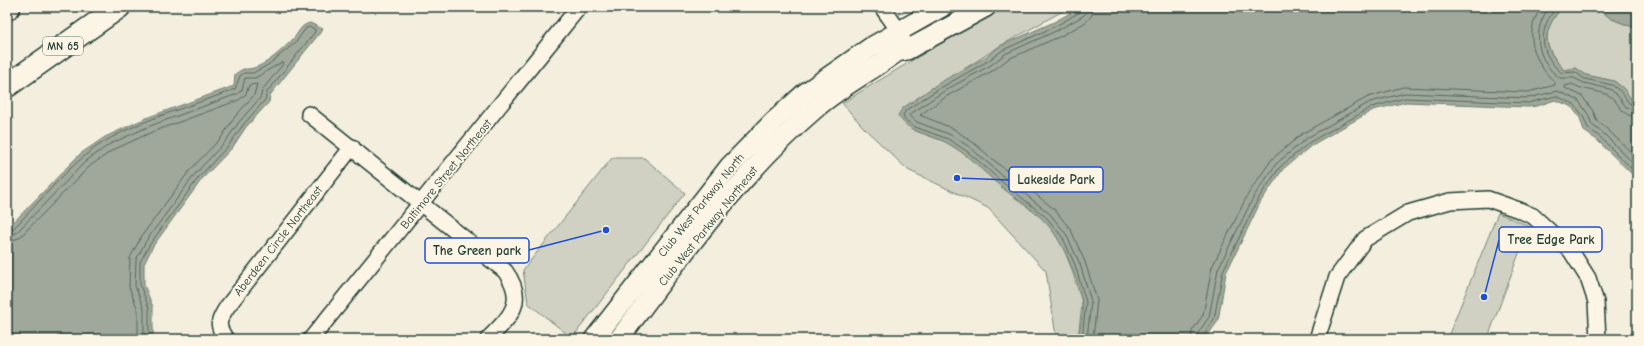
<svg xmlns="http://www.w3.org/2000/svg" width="1644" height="346" viewBox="0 0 1644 346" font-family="'Comic Neue',sans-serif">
<rect width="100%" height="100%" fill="#f3eede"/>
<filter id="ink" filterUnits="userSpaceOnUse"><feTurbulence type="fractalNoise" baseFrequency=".025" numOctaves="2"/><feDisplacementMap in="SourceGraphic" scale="8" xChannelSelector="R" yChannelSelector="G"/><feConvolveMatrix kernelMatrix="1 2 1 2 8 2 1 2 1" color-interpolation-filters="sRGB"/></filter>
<g filter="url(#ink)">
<g fill="#d0d1c2" stroke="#78877b">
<polygon points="1000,7 1070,7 1000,46 903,108 913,130 946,142 966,155 999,185 1044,220 1060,240 1071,267 1082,303 1078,339 1056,336 1046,271 988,208 908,170 865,129 842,103"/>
<path d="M 1562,7 L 1595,7 L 1612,19 L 1637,29 L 1637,103 L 1632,100 L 1623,88 L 1614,81 L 1586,75 L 1576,68 L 1564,70 C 1542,45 1542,32 1562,7 Z"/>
<polygon points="612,158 644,158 685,193 572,338 528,303 523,270"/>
<polygon points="1498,213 1529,226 1490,332 1490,339 1447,339"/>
</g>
<g fill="#a0a89b" stroke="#6c7d72">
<path d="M 1081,7 L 1562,7 C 1542,32 1541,45 1564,70 L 1576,68 L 1586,75 L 1614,81 L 1623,88 L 1632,100 L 1637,103 L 1637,179 L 1597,140 L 1584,131 L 1580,118 L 1571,106 L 1555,100 L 1537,106 L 1528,107 L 1406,102 L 1373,110 L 1312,145 L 1283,169 L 1261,201 L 1226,273 L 1218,321 L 1205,339 L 1078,339 C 1079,328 1084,314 1082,303 C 1079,279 1061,237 1044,221 C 1031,207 1013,197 999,185 C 982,170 966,153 947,143 C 929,133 909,134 898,115 L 903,108 L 939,83 L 986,57 L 1000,46 L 1054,22 Z"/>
<polygon points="1595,7 1637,7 1637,29 1612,19"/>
<path d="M 310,23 L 323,29 L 270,95 L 269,102 L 246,127 L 232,148 L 202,179 L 153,246 L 144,264 L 144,285 L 153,307 L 153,339 L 7,339 L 7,229 L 80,154 L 105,137 L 146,118 L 234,86 L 235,74 L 243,69 C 261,71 280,52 293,39 C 299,33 300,25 310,23 Z"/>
</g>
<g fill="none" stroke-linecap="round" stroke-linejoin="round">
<g stroke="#53685d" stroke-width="1">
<path d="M 1550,7 C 1531,28 1536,62 1560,78 L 1574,78 L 1584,83 L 1610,89 L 1617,95 L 1626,107 L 1637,111"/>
<path d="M 1557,7 C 1537,29 1539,54 1562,73 L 1575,72 L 1585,79 L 1612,85 L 1620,91 L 1629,103 L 1637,106"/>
<path d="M 1637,117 C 1619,116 1620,101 1608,95 C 1597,90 1584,91 1572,84 L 1565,86 L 1565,88 L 1582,96 L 1593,111 L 1597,121 L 1607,129 L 1637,158"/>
<path d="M 7,231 L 12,230 C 42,200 70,162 107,140 C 147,117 193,106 235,89 L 240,76 L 244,73 L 253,73 L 268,65 L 296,42 L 306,28 L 310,27 L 315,29 L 315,32 L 267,92 L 265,100 L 243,125 L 229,145 L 199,177 L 150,244 L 140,262 L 140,285 L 149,308 L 149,339"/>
<polyline points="7,236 15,234 86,161 110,144 150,126 237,94 242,90 245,78 255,78 282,62 283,64 263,89 260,98 239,122 225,142 195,174 146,241 136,260 135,286 144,309 144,339"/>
<polyline points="7,242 19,238 90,166 113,150 152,132 239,100 246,94 249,85 257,84 254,95 234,118 221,138 190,170 141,237 130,258 129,287 138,310 138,339"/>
<polyline points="1082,339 1086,302 1075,265 1063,238 1047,218 1002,182 968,152 948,139 915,127 905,120 903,115 906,110 942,87 988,61 1003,50 1056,26 1080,12 1082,7"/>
<polyline points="1087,339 1091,301 1080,264 1066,234 1050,214 1005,178 971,148 951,135 917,122 909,115 944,91 991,65 1005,54 1058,30 1083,16 1087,12 1087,7"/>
<polyline points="1093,339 1097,300 1085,262 1071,230 1054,209 1009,173 975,144 954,129 920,115 947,96 994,70 1008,59 1061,36 1086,22 1092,15 1093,7"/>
<path d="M 1191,339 L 1192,331 L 1203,315 L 1212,267 L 1248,194 L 1272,159 L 1303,133 L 1368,97 L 1403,87 L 1528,92 L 1555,85 L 1555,82 C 1534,64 1522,31 1542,7"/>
<polyline points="1197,339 1198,333 1209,317 1218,269 1254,196 1276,164 1307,138 1370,102 1405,93 1528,98 1557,91 1578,100 1588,114 1592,125 1603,133 1637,167"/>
<polyline points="1202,339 1214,319 1223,271 1258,199 1280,167 1310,142 1372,107 1405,98 1528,103 1556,96 1574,104 1583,116 1588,128 1600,137 1637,174"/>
</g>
<defs>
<g id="minor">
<polyline points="882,7 899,31 907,50"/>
<path d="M 309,114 L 505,271 C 527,301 511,316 488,339"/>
<path d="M 226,339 C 216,325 218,321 227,307 L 352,147"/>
<polyline points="311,339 579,7"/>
<polyline points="1317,339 1337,277 1365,239 1408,213 1450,201 1488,199 1519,210 1533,216 1571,251 1588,278 1596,302 1598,339"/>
</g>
<g id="tertiary">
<polyline points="594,339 729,167 774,121 805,93 871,47 942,7"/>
<path d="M 619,339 C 679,259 738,175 815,109 C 840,87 870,72 897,52 L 907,50 L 986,7"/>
</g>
<g id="trunk">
<polyline points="7,9 9,7"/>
<polyline points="7,86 119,7"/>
</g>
</defs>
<use href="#minor" stroke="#1f3d34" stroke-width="18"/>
<use href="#tertiary" stroke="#1f3d34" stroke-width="22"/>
<use href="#trunk" stroke="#1f3d34" stroke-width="25"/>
<use href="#minor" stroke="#fcf5e5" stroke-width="15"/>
<use href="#tertiary" stroke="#fcf5e5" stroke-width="19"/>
<use href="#trunk" stroke="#fcf5e5" stroke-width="22"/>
</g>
</g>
<g text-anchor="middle" stroke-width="4" stroke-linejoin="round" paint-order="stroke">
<rect fill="#fcf5e5" stroke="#617469" stroke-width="1" x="43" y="37" width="40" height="18" rx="3"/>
<g font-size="11" font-weight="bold" fill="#1f3d34">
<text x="63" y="50">MN 65</text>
</g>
<g font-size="12" fill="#1f3d34" stroke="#fcf5e5">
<text transform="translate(446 174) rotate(-51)" y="4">Baltimore Street Northeast</text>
<text transform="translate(701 205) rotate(-51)" y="4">Club West Parkway North</text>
<text transform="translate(708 226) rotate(-51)" y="4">Club West Parkway Northeast</text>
<text transform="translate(278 241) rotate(-52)" y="4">Aberdeen Circle Northeast</text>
</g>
</g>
<path fill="none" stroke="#1d4ed8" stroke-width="1.5" d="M957 178L1009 180M1484 297L1499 240M606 230L529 250"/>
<g fill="#1d4ed8" stroke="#fcf5e5" stroke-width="1.5">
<circle cx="957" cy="178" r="4"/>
<circle cx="1484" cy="297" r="4"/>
<circle cx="606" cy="230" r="4"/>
</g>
<g fill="#fcf5e5" stroke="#1d4ed8" stroke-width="1.5">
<rect x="1009" y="167" width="94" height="25" rx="4"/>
<rect x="1499" y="227" width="103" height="25" rx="4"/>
<rect x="425" y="238" width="104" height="25" rx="4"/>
</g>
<g font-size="13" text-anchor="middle" font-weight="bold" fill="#1f3d34">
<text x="1056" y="184">Lakeside Park</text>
<text x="1551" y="244">Tree Edge Park</text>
<text x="477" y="255">The Green park</text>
</g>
<rect width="1644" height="346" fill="none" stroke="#fcf5e5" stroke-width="24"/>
<rect x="12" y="12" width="1620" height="322" fill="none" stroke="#1f3d34" stroke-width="1.5" filter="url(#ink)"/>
</svg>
